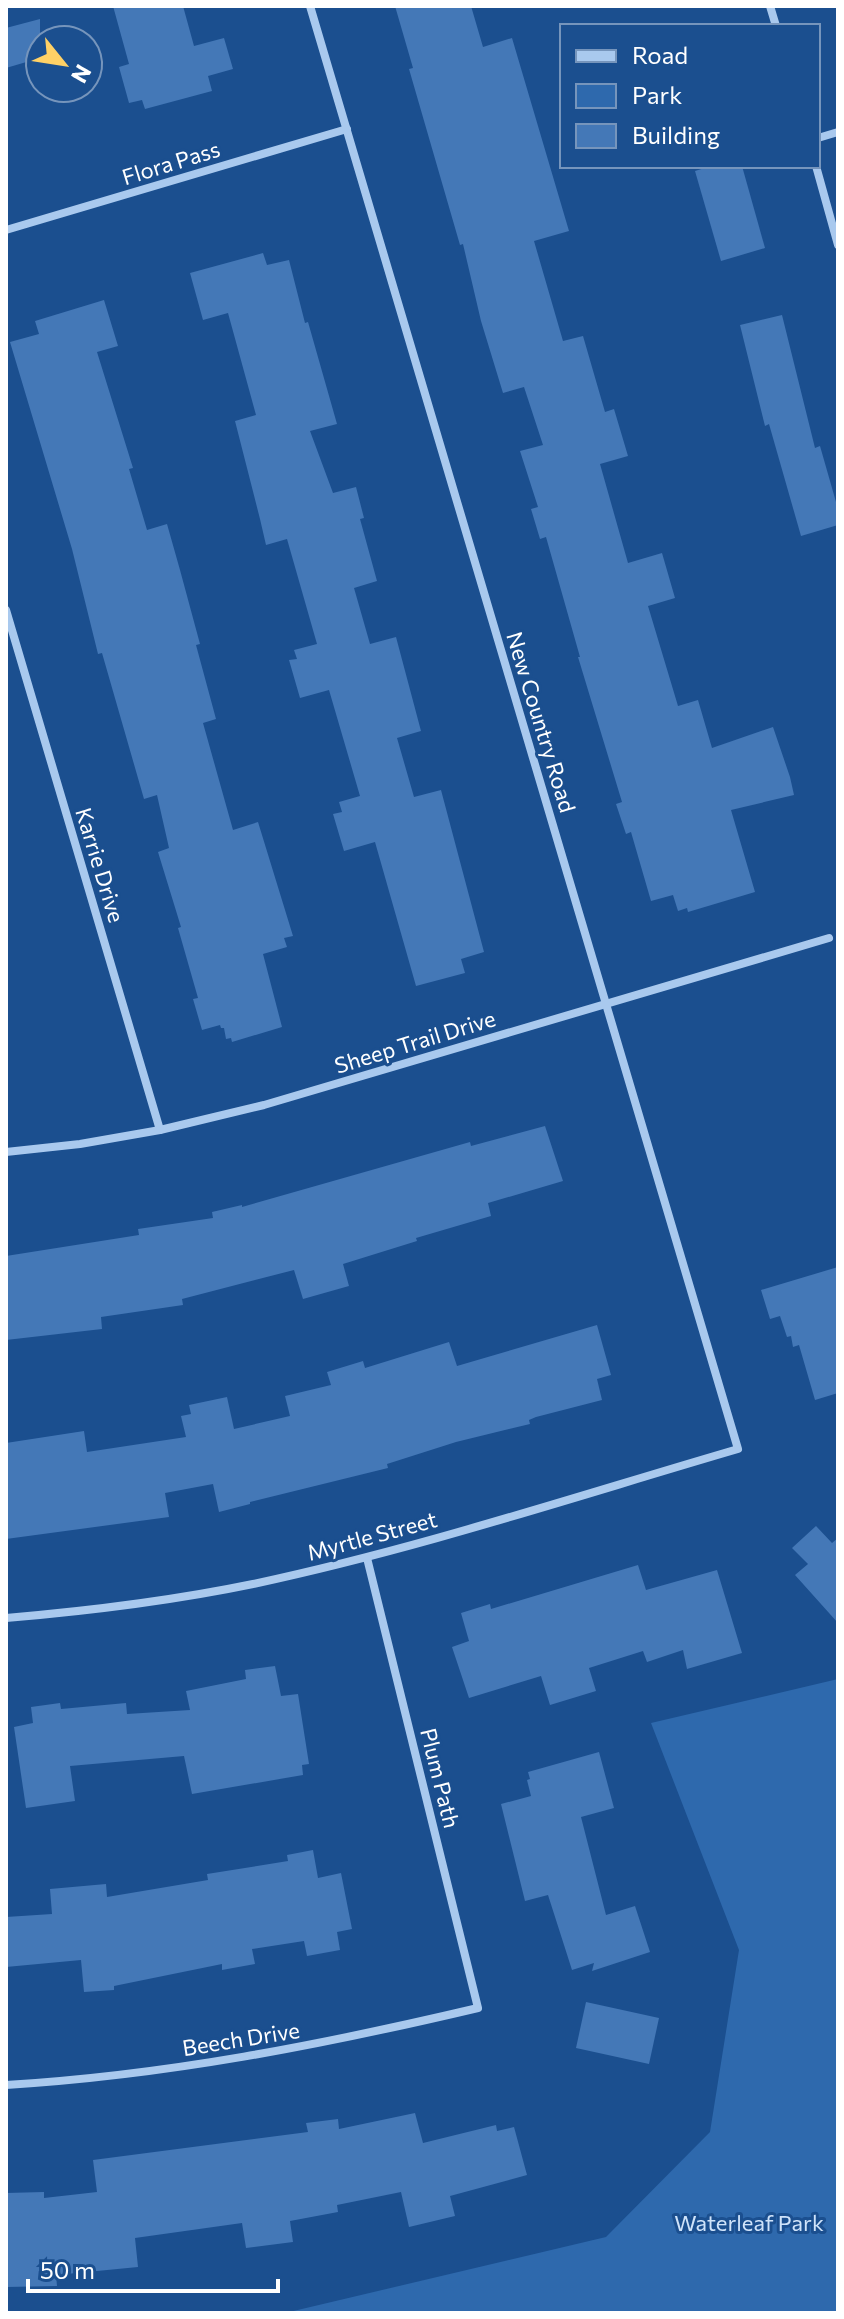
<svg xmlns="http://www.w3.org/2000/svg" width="844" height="2319" viewBox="0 0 844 2319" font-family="Commissioner,sans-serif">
<rect width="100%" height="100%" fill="#1b4f8f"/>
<polygon fill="#2e69ad" points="838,1679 838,2313 285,2313 606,2237 710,2132 739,1950 651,1723"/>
<g fill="#4478b7">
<polygon points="113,6 183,6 194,46 224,38 233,69 208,76 212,91 145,109 142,100 129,103 119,67 129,64"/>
<polygon points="395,6 471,6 483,47 512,38 569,231 534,241 563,341 583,336 605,412 614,409 628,456 600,464 628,563 662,553 675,598 648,606 678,706 698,700 712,748 773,727 790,777 794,795 731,810 755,892 688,912 687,908 678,911 673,895 651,901 631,832 626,834 616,804 622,802 578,657 580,657 546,537 540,539 531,509 538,507 520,451 543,445 524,387 503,393 481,321 463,244 460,245 409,69 413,68"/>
<polygon points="40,19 40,58 6,68 6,28"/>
<polygon points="711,166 742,166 765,248 721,261 695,171"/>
<polygon points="263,253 267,265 289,260 305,323 308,322 337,424 310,431 333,493 356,487 364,518 360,519 377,581 354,588 370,644 396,637 421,731 397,738 414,797 441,790 484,952 461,959 465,973 416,986 375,842 344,851 333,814 342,812 339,802 360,796 329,690 300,698 289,660 297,659 294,650 317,644 287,539 266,545 260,519 235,421 256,415 228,313 203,320 190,273"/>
<polygon points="104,300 118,346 97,352 133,468 129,469 147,530 167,524 180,570 200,644 196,645 216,719 203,723 233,830 258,822 293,936 284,938 287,947 263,954 282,1027 232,1042 231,1038 226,1039 224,1028 221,1028 220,1025 202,1030 193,999 198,998 178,928 181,927 158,852 169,848 157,795 144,799 102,653 98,654 72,549 10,342 39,334 35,321"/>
<polygon points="782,315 815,448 820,446 838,509 838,525 801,536 769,424 765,426 740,325"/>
<polygon points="545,1126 563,1181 488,1203 491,1216 416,1238 417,1241 343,1264 349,1286 303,1299 294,1270 182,1299 183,1305 101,1317 102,1329 6,1340 6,1256 139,1235 138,1229 213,1218 212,1212 242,1205 242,1207 470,1142 471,1146"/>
<polygon points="838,1267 838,1393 815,1400 799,1345 793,1347 791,1336 787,1337 780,1316 770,1319 761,1290"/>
<polygon points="597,1325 611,1375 597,1379 602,1400 536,1417 529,1420 530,1424 456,1442 387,1464 388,1468 250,1502 250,1504 219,1512 213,1484 165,1493 169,1517 6,1539 6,1443 84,1431 87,1452 186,1437 181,1416 191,1414 189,1405 227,1397 234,1429 290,1416 285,1396 331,1385 327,1372 363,1361 365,1368 449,1342 457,1366"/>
<polygon points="816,1526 832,1543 838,1538 838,1623 795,1575 808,1564 792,1548"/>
<polygon points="638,1565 646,1590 717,1570 742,1653 687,1669 683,1650 647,1662 643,1651 589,1668 596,1691 550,1705 541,1676 469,1698 452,1647 469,1641 461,1613 490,1604 491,1609"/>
<polygon points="275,1666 281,1696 298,1694 309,1764 302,1765 303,1775 192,1794 184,1756 70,1766 75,1801 26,1808 14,1727 33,1723 31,1707 60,1703 61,1709 126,1703 127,1714 190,1710 186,1691 246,1679 245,1670"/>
<polygon points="599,1752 614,1808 581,1817 606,1915 635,1906 650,1952 592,1971 594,1963 572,1970 548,1895 525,1901 501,1804 531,1796 527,1780 530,1779 528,1772"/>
<polygon points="313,1850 318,1878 341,1873 352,1929 337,1932 340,1950 307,1956 304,1941 252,1949 255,1964 222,1970 222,1964 114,1986 114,1990 84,1992 81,1960 6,1967 6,1917 52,1914 50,1889 106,1884 107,1897 208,1880 207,1874 288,1861 287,1855"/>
<polygon points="586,2002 659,2018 649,2064 576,2048"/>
<polygon points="415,2113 423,2143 496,2125 497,2131 514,2127 527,2175 450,2196 455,2216 409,2227 401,2192 337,2205 338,2212 290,2221 293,2242 246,2248 242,2223 135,2238 138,2267 56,2275 57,2286 6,2287 6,2193 44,2192 44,2198 97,2192 93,2160 308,2132 306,2123 338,2119 339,2129"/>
</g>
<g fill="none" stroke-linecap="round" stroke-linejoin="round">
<g stroke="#a9c9ee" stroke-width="8">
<polyline points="770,6 776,26"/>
<polyline points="818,138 838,132"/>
<polyline points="816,166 838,245"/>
<polyline points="6,230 347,129"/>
<polyline points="6,610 160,1130"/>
<polyline points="6,1152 80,1144 160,1130 264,1105 829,938"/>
<path d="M 6,1618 C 88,1611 171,1601 253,1584 C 417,1549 577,1496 738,1449 L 310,6"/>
<path d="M 6,2085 C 168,2075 321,2045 478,2008 L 367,1558"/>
</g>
</g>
<g text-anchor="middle" stroke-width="6" stroke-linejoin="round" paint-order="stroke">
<g font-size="22" fill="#fff" stroke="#1b4f8f">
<text transform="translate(171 163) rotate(-17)" y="8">Flora Pass</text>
<text transform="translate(541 722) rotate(73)" y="8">New Country Road</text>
<text transform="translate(100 865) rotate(73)" y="8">Karrie Drive</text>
<text transform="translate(415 1042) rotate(-17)" y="8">Sheep Trail Drive</text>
<text transform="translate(372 1536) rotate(-15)" y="8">Myrtle Street</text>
<text transform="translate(440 1778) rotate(76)" y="8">Plum Path</text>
<text transform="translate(241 2039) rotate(-9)" y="8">Beech Drive</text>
</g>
<g font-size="22" fill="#cfe3fa" stroke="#1b4f8f">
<text x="749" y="2231">Waterleaf Park</text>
</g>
</g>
<rect width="844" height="2319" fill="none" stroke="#ffffff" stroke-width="16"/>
<rect x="560" y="24" width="260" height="144" fill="#1b4f8f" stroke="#7695bc" stroke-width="2"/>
<rect x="576" y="50" width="40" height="12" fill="#a9c9ee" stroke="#7695bc" stroke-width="2"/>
<text x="632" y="64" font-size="24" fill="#ffffff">Road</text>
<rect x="576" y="84" width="40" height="24" fill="#2e69ad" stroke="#7695bc" stroke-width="2"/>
<text x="632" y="104" font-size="24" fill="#ffffff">Park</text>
<rect x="576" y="124" width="40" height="24" fill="#4478b7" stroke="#7695bc" stroke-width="2"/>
<text x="632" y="144" font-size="24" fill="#ffffff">Building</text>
<g transform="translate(64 64) rotate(120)"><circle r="38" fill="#1b4f8f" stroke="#7695bc" stroke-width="2"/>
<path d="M0-6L14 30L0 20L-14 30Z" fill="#ffd166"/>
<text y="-12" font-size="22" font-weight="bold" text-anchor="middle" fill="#ffffff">N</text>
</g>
<path d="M28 2279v12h250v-12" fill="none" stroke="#ffffff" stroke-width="4"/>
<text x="40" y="2279" font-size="24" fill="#ffffff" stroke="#1b4f8f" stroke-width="6" paint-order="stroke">50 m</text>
</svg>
